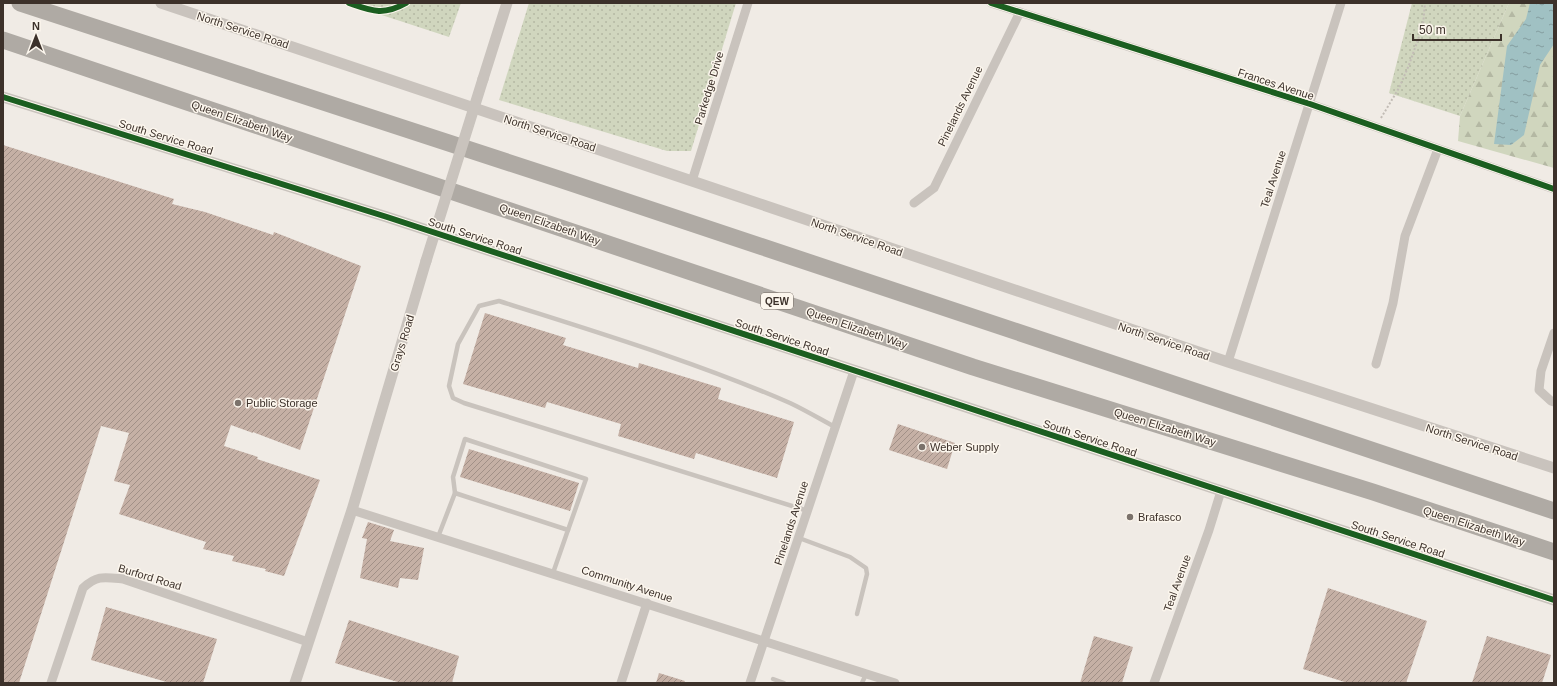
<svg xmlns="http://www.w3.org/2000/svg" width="1557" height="686" viewBox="0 0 1557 686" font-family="Helvetica,sans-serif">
<defs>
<pattern id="grass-dots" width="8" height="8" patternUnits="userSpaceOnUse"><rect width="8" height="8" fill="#d0d6be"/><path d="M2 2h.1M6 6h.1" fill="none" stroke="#b4b8a3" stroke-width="1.8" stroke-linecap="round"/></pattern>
<pattern id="forest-firs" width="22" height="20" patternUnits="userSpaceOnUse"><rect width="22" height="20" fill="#d0d6be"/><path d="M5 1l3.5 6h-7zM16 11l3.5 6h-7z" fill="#b4b8a3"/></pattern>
<pattern id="water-ripples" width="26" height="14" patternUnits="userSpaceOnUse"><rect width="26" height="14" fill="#a0c1c3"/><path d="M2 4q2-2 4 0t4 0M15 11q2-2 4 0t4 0" fill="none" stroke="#849d9f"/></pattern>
<pattern id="building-hatch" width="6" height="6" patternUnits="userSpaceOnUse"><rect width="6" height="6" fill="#c5b0a5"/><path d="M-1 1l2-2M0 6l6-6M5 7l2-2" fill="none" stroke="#a19087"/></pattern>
</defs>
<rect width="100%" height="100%" fill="#f0ebe5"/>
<g fill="url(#grass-dots)">
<polygon points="345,3 461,3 449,37"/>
<polygon points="529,3 736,3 691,151 667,151 499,100"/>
<polygon points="1412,3 1509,3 1460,116 1389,93"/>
</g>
<polygon fill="url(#forest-firs)" points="1509,3 1554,3 1554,168 1458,141 1460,116"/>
<polygon fill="url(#water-ripples)" points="1530,3 1554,3 1554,44 1540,65 1524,135 1511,145 1494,144 1507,46 1526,19"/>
<g fill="url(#building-hatch)">
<polygon points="3,145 174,199 172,204 205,212 273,235 274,232 361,266 300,450 253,432 253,433 231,425 224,446 258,457 257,459 320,480 284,576 265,571 266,569 232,561 234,556 203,549 206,542 119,514 130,485 114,481 129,433 101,426 19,683 3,683"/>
<polygon points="485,313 566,338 563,345 638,368 639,363 721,388 718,399 794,422 777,478 696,453 694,459 618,436 621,424 547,402 545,408 463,384"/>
<polygon points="898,424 955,443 947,469 889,450"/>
<polygon points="469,449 579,483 570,511 460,477"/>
<polygon points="368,522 394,530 390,541 424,548 418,580 400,578 398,588 360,578 367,539 362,538"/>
<polygon points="1328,588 1427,621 1406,683 1348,683 1303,669"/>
<polygon points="106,607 217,639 203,683 170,683 91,660"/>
<polygon points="349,620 459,656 452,683 401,683 335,663"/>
<polygon points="1094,636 1133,647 1122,683 1080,683"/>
<polygon points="1487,636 1551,655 1542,683 1472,683"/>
<polygon points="659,673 685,681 684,683 656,683"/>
</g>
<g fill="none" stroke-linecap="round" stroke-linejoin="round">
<polyline stroke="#c2bcb5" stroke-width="2" stroke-dasharray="2 2" stroke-linecap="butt" points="1381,118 1399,88 1409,65 1423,25 1425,3"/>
<g stroke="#c9c3bd" stroke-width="4.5">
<polyline points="455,493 453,477 465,439 586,479 568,530"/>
<path d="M 808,511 L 464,403 L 453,398 L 449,386 L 458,344 L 479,306 L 499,301 C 596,332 696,362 790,403 C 805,410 820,419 835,427"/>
<polyline points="438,537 455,493 568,530 553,573"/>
<polyline points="799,538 850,557 866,568 867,574 857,614"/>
<polyline points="773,679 784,683"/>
<polyline points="862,683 866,674"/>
</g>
<g stroke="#c9c3bd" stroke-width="9">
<polyline points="991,3 1310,104 1554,189"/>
<polyline points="692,181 748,3"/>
<polyline points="914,203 934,188 1020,12"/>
<polyline points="1554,333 1541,371 1539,390 1551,401 1554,402"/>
<polyline points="1228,362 1341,3"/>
<polyline points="1376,364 1393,303 1405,236 1438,149"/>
<polyline points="352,510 895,683"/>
<path d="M 51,683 L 83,588 C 97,575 104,577 123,579 L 308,642"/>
<polyline points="621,683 647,603"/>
<polyline points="750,683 854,371"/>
<polyline points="1154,683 1209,530 1221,491"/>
</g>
<g stroke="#c9c3bd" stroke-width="11">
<polyline points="161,3 692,181 1228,362 1554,468"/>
<polyline points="483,79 507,3"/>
<polyline points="3,97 387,217 1554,600"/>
<polyline points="295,683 352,510 426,261"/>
</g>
<g stroke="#afaaa4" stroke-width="17">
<polyline points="20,3 559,179 1554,511"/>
<polyline points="3,40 973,367 1373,492 1554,552"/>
</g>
<polyline stroke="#c9c3bd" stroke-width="11" points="426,261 483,79"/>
<defs>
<g id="cycleway">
<path d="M 349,3 C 372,11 383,16 406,3"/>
<polyline points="991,3 1310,104 1554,189"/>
<polyline points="3,97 387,217 1554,600"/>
</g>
</defs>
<use href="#cycleway" stroke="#fcf6ed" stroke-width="8"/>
<use href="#cycleway" stroke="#1b5e20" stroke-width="6"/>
</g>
<g fill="#7b726b" stroke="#fcf6ed" stroke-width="1.5">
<circle cx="238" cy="403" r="4"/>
<circle cx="922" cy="447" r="4"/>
<circle cx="1130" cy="517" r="4"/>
</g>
<g text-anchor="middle" stroke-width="3" stroke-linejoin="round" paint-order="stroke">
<rect fill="#fcf6ed" stroke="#766c64" stroke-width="1" x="761" y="293" width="32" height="16" rx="3"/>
<g font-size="10" font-weight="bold" fill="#3c312a">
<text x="777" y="305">QEW</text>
</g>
<g font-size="11" fill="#3c312a" stroke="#fcf6ed">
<text transform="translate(243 30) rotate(18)" y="4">North Service Road</text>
<text transform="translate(1276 84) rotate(18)" y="4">Frances Avenue</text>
<text transform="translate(709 88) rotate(-73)" y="4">Parkedge Drive</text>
<text transform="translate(960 106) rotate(-64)" y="4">Pinelands Avenue</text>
<text transform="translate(242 121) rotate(19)" y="4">Queen Elizabeth Way</text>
<text transform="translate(550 133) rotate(18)" y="4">North Service Road</text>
<text transform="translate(166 137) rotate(17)" y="4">South Service Road</text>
<text transform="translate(1273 179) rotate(-72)" y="4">Teal Avenue</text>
<text transform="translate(550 224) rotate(19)" y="4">Queen Elizabeth Way</text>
<text transform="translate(475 236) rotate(18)" y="4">South Service Road</text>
<text transform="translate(857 237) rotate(19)" y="4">North Service Road</text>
<text transform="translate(857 328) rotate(19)" y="4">Queen Elizabeth Way</text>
<text transform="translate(782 337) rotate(18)" y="4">South Service Road</text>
<text transform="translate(1164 341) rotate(19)" y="4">North Service Road</text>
<text transform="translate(402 343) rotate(-73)" y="4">Grays Road</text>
<text transform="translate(1165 427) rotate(17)" y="4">Queen Elizabeth Way</text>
<text transform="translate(1090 438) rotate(18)" y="4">South Service Road</text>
<text transform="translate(1472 442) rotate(18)" y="4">North Service Road</text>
<text transform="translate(791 523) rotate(-72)" y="4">Pinelands Avenue</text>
<text transform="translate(1474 526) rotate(18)" y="4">Queen Elizabeth Way</text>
<text transform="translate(1398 539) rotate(18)" y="4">South Service Road</text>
<text transform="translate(150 577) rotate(17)" y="4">Burford Road</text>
<text transform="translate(1177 583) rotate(-70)" y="4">Teal Avenue</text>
<text transform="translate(627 584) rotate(18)" y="4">Community Avenue</text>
</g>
<g font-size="11" fill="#3c312a" stroke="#fcf6ed" text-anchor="start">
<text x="246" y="407">Public Storage</text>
<text x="930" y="451">Weber Supply</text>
<text x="1138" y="521">Brafasco</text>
</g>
</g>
<rect width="1557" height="686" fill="none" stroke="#3c312a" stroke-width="8"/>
<g transform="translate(36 36)" stroke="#fcf6ed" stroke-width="3" paint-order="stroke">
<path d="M0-3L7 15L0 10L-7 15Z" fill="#3c312a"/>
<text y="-6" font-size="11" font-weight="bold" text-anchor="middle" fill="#3c312a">N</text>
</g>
<path d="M1413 34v6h88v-6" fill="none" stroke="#3c312a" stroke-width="2"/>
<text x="1419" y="34" font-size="12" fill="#3c312a" stroke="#fcf6ed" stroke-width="3" paint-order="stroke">50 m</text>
</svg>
